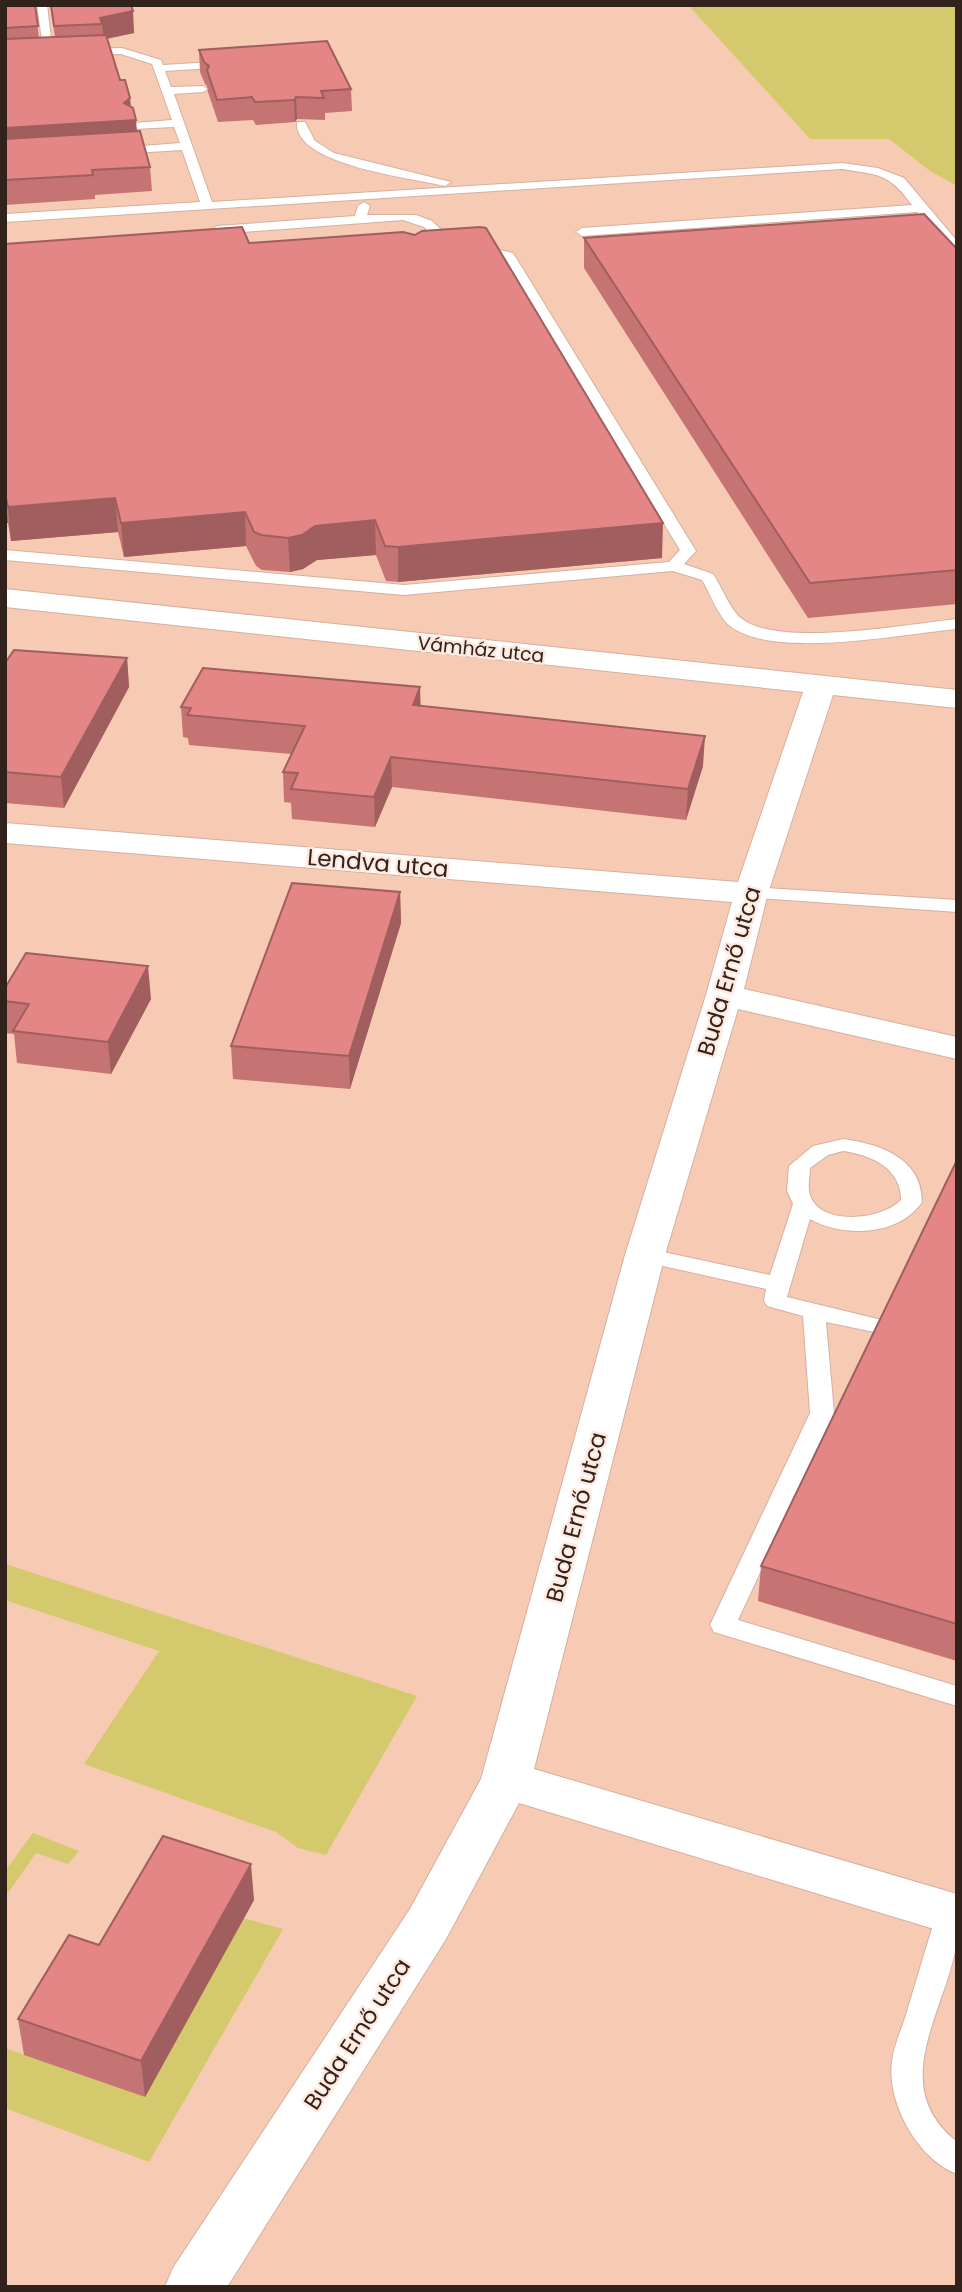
<svg xmlns="http://www.w3.org/2000/svg" width="962" height="2292" viewBox="0 0 962 2292" font-family="Poppins,sans-serif">
<rect width="100%" height="100%" fill="#fdd7c5"/>
<polygon fill="#f7cab4" points="5,5 688,5 810,139 889,139 930,171 957,186 957,2287 5,2287"/>
<g fill="#d4c96c">
<polygon points="688,5 957,5 957,186 930,171 889,139 810,139"/>
<polygon points="5,1564 417,1696 326,1855 298,1848 276,1832 84,1764 159,1651 5,1600"/>
<polygon points="33,1833 79,1851 68,1864 36,1853 5,1897 5,1871"/>
<polygon points="243,1918 283,1929 149,2162 5,2108 5,2048 145,2097"/>
</g>
<g fill="none" stroke-linecap="round" stroke-linejoin="round">
<defs>
<g id="service">
<polygon points="37,5 47,5 53,56 44,54"/>
<path d="M 122,48 L 161,60 L 163,65 L 229,61 L 234,64 L 229,67 L 165,71 L 171,87 L 203,86 L 208,89 L 203,92 L 174,94 L 212,202 L 842,163 L 878,168 L 904,178 L 957,241 L 957,253 L 917,212 L 582,236 L 576,232 L 582,228 L 912,205 C 889,173 879,175 842,169 L 5,222 L 5,214 L 200,202 L 182,150 L 117,154 L 111,151 L 117,148 L 180,143 L 174,127 L 134,129 L 128,126 L 134,123 L 172,120 L 152,64 L 121,54 L 82,55 L 77,52 L 82,49 Z"/>
<path d="M 297,122 L 305,122 L 315,141 L 334,153 L 451,182 L 445,186 C 412,178 293,165 297,122 Z"/>
<path d="M 364,202 L 370,206 L 367,215 L 416,215 L 432,221 L 452,240 L 513,253 L 696,551 L 684,564 L 713,574 C 722,587 730,610 742,619 C 780,648 908,624 957,619 L 957,629 C 902,634 773,660 730,626 C 718,616 710,593 702,580 L 673,571 L 404,595 L 5,560 L 5,550 L 404,585 L 669,562 L 680,550 L 504,259 L 444,246 L 424,227 L 403,220 L 217,234 L 211,230 L 217,226 L 355,216 L 358,206 Z"/>
<polygon points="751,887 957,900 957,912 744,897 742,893"/>
<path d="M 843,1139 C 880,1144 922,1158 922,1202 C 899,1236 844,1238 810,1219 L 787,1297 L 882,1320 L 885,1325 L 882,1330 L 874,1332 L 826,1322 L 834,1413 L 738,1620 L 957,1686 L 957,1706 L 714,1632 L 710,1625 L 810,1413 L 803,1316 L 767,1306 L 764,1301 L 766,1289 L 645,1262 L 634,1255 L 645,1248 L 770,1275 L 793,1204 L 787,1191 L 789,1166 L 813,1146 ZM 843,1151 C 871,1155 901,1168 901,1200 C 881,1221 815,1227 809,1191 C 808,1184 810,1175 810,1168 L 828,1155 Z"/>
<path d="M 951,1901 L 957,1903 C 957,1916 958,1929 957,1941 C 947,2010 885,2085 957,2142 L 957,2174 C 918,2160 886,2102 892,2061 C 894,2046 901,2030 906,2015 C 916,1981 926,1947 937,1913 L 941,1905 Z"/>
</g>
<polygon id="minor" points="5,589 957,690 957,708 833,695 768,893 744,989 957,1037 957,1059 738,1009 665,1255 534,1769 957,1894 957,1936 519,1803 446,1939 227,2287 165,2287 173,2268 410,1909 481,1779 625,1255 706,995 732,902 5,843 5,823 738,882 803,692 5,607"/>
</defs>
<use href="#service" stroke="#d4b09f" stroke-width="2"/>
<use href="#minor" stroke="#d4b09f" stroke-width="2"/>
<use href="#service" fill="#fff" fill-rule="evenodd"/>
<use href="#minor" fill="#fff" fill-rule="evenodd"/>
</g>
<g fill="#c57373">
<polygon points="5,5 35,5 39,38 55,37 50,5 131,5 134,33 107,39 120,80 130,98 131,107 137,131 150,167 152,191 95,195 95,199 5,205"/>
<polygon points="199,50 351,89 352,111 325,113 325,120 297,119 295,122 256,125 253,120 218,122 208,92 207,86 205,84 200,72"/>
<polygon points="584,238 957,249 957,604 808,618 584,268"/>
<polygon points="249,243 662,558 398,582 386,581 376,555 317,560 303,569 290,572 262,570 256,566 246,546 124,557 118,532 11,541 8,523 5,523 5,244"/>
<polygon points="127,658 129,687 64,808 5,803 5,663"/>
<polygon points="421,706 703,766 686,820 392,787 375,827 292,819 291,803 284,802 283,772 291,754 189,745 188,738 183,737 181,707"/>
<polygon points="400,892 401,923 350,1089 233,1079 231,1046"/>
<polygon points="5,988 151,999 111,1074 17,1063 14,1034 5,1033"/>
<polygon points="957,1160 957,1661 758,1601 761,1566"/>
<polygon points="254,1900 145,2097 24,2055 18,2019 99,1945"/>
</g>
<g fill="#a05e5e">
<polygon points="133,11 134,33 104,39 102,24 100,18"/>
<polygon points="296,97 297,119 295,122 294,100"/>
<polygon points="130,98 131,120 136,120 138,143 5,152 5,128 124,103"/>
<polygon points="115,498 118,532 11,541 8,507"/>
<polygon points="5,499 8,523 5,523"/>
<polygon points="245,512 246,546 124,557 121,523"/>
<polygon points="375,520 376,555 317,560 303,569 290,572 288,538 315,526"/>
<polygon points="663,523 662,558 398,582 398,547"/>
<polygon points="127,658 129,687 64,808 61,777"/>
<polygon points="420,687 421,717 413,705"/>
<polygon points="705,736 703,766 686,820 688,789"/>
<polygon points="391,757 392,787 375,827 374,797"/>
<polygon points="400,892 401,923 350,1089 349,1056"/>
<polygon points="148,966 151,999 111,1074 108,1042"/>
<polygon points="251,1864 254,1900 145,2097 141,2061"/>
</g>
<g fill="#e58686" stroke="#a05e5e" stroke-width="2">
<polygon points="5,5 35,5 38,26 5,28"/>
<polygon points="51,5 131,5 133,11 100,18 102,24 54,26"/>
<polygon points="106,35 120,80 125,80 130,98 124,103 133,108 136,120 5,128 5,39"/>
<polygon points="327,41 351,89 321,91 324,98 296,97 294,100 255,102 252,97 217,100 207,70 209,66 204,62 199,50"/>
<polygon points="140,131 150,167 92,170 93,175 5,180 5,139"/>
<polygon points="924,214 957,249 957,570 810,583 584,238"/>
<polygon points="242,227 249,243 403,232 415,235 422,231 480,227 486,228 663,523 398,547 385,546 375,520 315,526 302,535 288,538 261,535 254,532 245,512 121,523 115,498 8,507 5,494 5,244"/>
<polygon points="14,650 127,658 61,777 5,772 5,663"/>
<polygon points="203,668 420,687 413,705 705,736 688,789 391,757 374,797 291,789 298,773 283,772 305,726 187,715 191,708 181,707"/>
<polygon points="292,883 400,892 349,1056 231,1046"/>
<polygon points="26,953 148,966 108,1042 13,1031 29,1004 5,1001 5,988"/>
<polygon points="957,1160 957,1624 761,1566"/>
<polygon points="163,1836 251,1864 141,2061 18,2019 69,1935 99,1945"/>
</g>
<g text-anchor="middle" stroke-width="5" stroke-linejoin="round" paint-order="stroke">
<g font-size="19" fill="#31231c" stroke="#ffe8dd">
<text transform="translate(481 649) rotate(6)" y="7">Vámház utca</text>
</g>
<g font-size="23" fill="#31231c" stroke="#ffe8dd">
<text transform="translate(378 863) rotate(5)" y="8">Lendva utca</text>
<text transform="translate(729 971) rotate(-74)" y="8">Buda Ernő utca</text>
<text transform="translate(576 1517) rotate(-75)" y="8">Buda Ernő utca</text>
<text transform="translate(357 2034) rotate(-57)" y="8">Buda Ernő utca</text>
</g>
</g>
<rect width="962" height="2292" fill="none" stroke="#31231c" stroke-width="14"/>
</svg>
